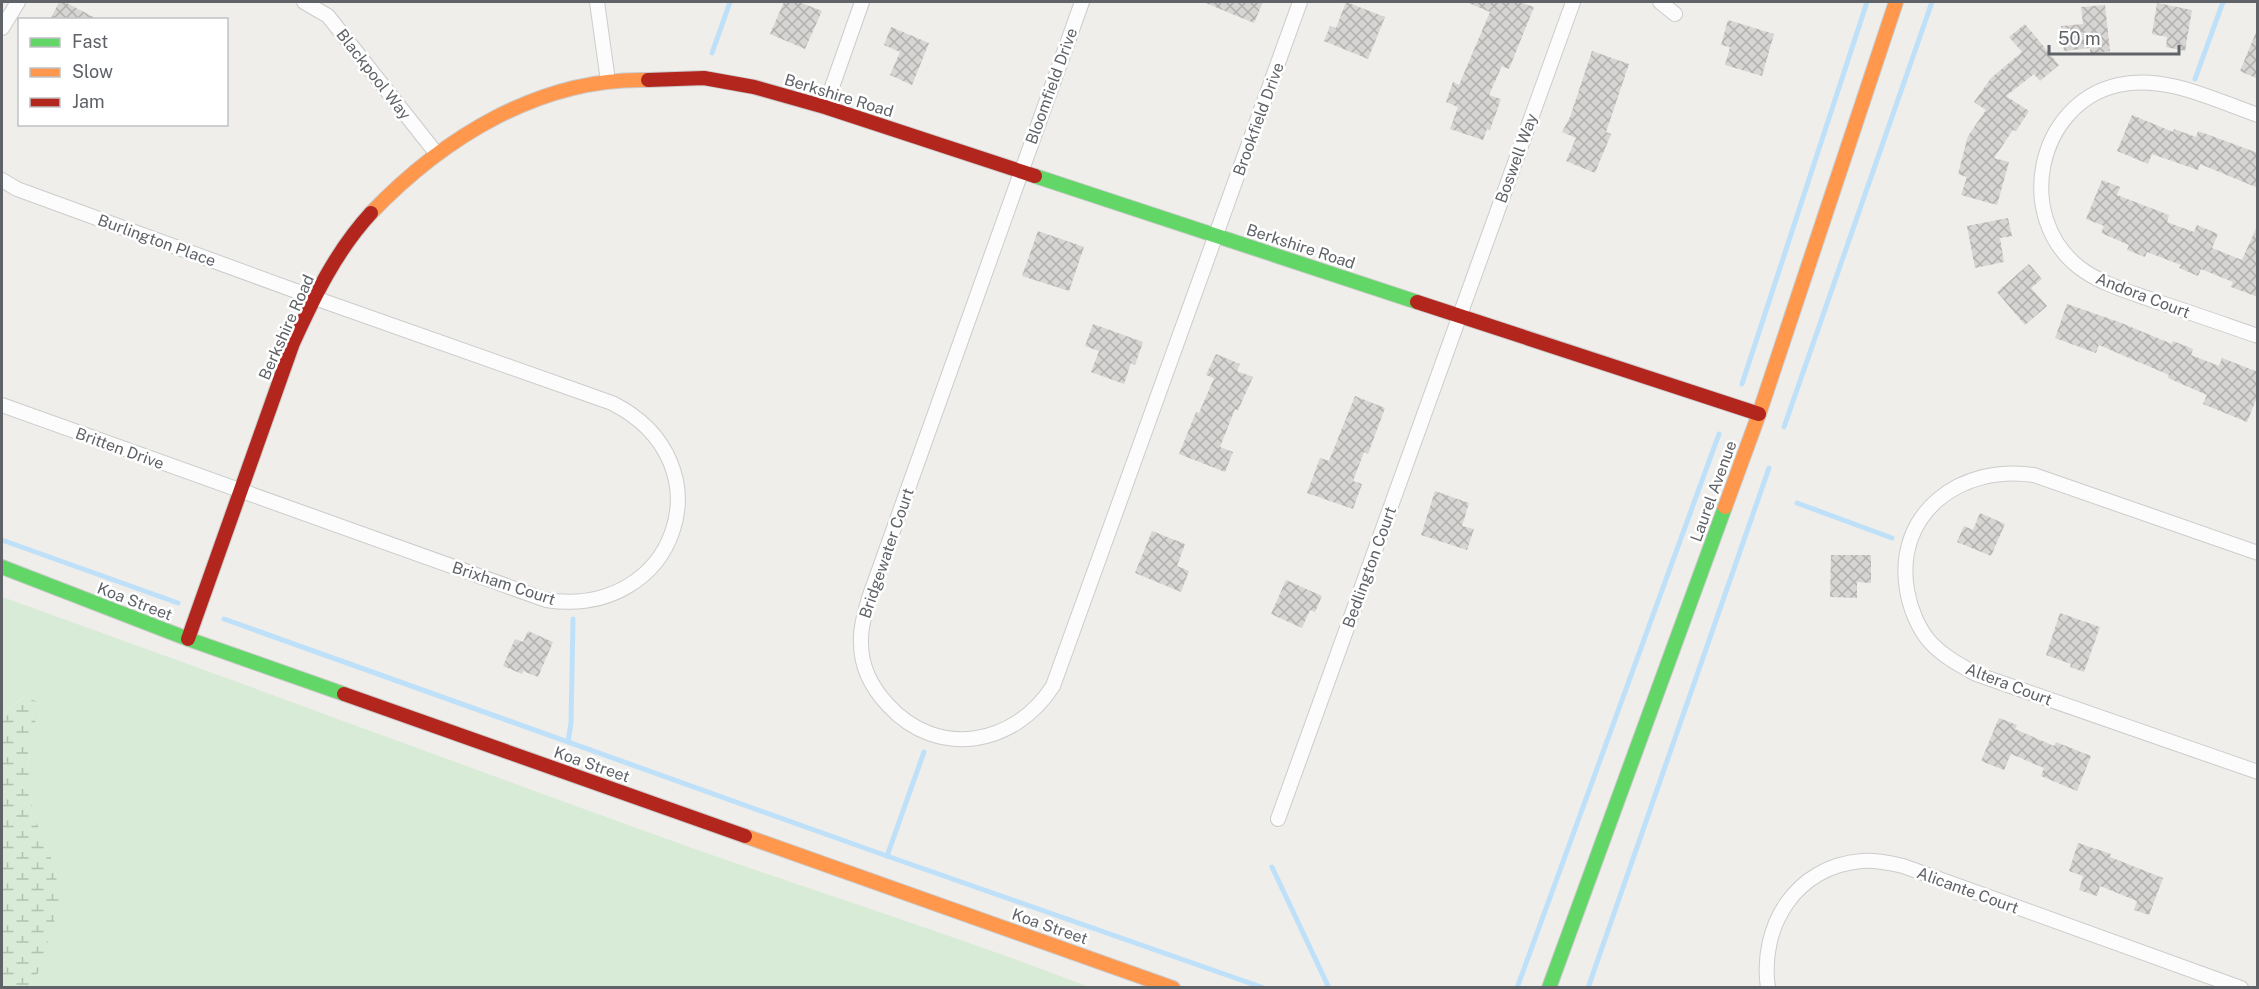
<svg xmlns="http://www.w3.org/2000/svg" width="2259" height="989" viewBox="0 0 2259 989" font-family="'Public Sans',sans-serif">
<defs>
<pattern id="wetland-marsh" width="20" height="14" patternUnits="userSpaceOnUse" patternTransform="scale(1.5)"><rect width="20" height="14" fill="#d8ebd6"/><path d="M1 5h8M5 5V1M11 12h8M15 12V8" fill="none" stroke="#b2c2b1"/></pattern>
<pattern id="building-cross-hatch" width="8" height="8" patternUnits="userSpaceOnUse" patternTransform="scale(1.5)"><rect width="8" height="8" fill="#d6d5d3"/><path d="M0 0l8 8M0 8l8-8" fill="none" stroke="#b1b0af"/></pattern>
</defs>
<rect width="100%" height="100%" fill="#efeeea"/>
<path fill="#d8ebd6" d="M 2,597 C 224,676 445,759 667,839 C 808,890 950,933 1089,987 L 28,987 L 38,973 L 52,860 L 33,814 L 29,772 L 28,745 L 41,703 L 23,697 L 2,714 Z"/>
<polygon fill="url(#wetland-marsh)" points="24,697 41,703 28,745 29,772 33,814 52,860 61,899 38,973 28,987 2,987 2,714"/>
<g fill="none" stroke-linecap="round" stroke-linejoin="round">
<g stroke="#bfe0f9" stroke-width="5">
<polyline points="712,53 730,2"/>
<polyline points="2195,79 2223,2"/>
<polyline points="1742,384 1867,2"/>
<polyline points="1784,427 1932,2"/>
<polyline points="1797,503 1892,538"/>
<polyline points="2,540 178,603"/>
<polyline points="224,619 887,856 1264,988"/>
<polyline points="568,742 571,723 573,619"/>
<polyline points="887,856 924,752"/>
<polyline points="1272,867 1329,988"/>
<polyline points="1517,988 1719,434"/>
<polyline points="1588,988 1769,468"/>
</g>
</g>
<g fill="url(#building-cross-hatch)">
<polygon points="59,2 65,2 99,20 50,20"/>
<polygon points="784,2 799,2 822,11 805,49 770,34"/>
<polygon points="1203,2 1263,2 1254,23"/>
<polygon points="1346,2 1385,17 1368,59 1324,41 1330,26 1336,28"/>
<polygon points="1466,2 1519,2 1534,7 1509,69 1502,66 1489,95 1501,99 1490,130 1487,129 1483,140 1450,129 1458,107 1446,102 1453,82 1459,85 1490,12"/>
<polygon points="2157,3 2192,10 2185,51 2166,47 2167,37 2152,34"/>
<polygon points="2105,5 2110,51 2090,54 2090,48 2064,51 2061,26 2083,24 2081,7"/>
<polygon points="1728,20 1774,34 1762,76 1725,65 1730,47 1721,45"/>
<polygon points="2025,24 2059,65 2040,81 2034,74 2006,96 2029,111 2016,131 2013,130 1994,158 2009,162 1997,205 1961,195 1967,177 1958,174 1968,136 1986,110 1974,102 1991,78 2022,52 2009,37"/>
<polygon points="891,27 929,43 912,85 890,75 900,52 884,45"/>
<polygon points="2257,30 2258,30 2258,79 2240,71"/>
<polygon points="1592,51 1629,64 1606,132 1611,134 1595,173 1566,161 1576,138 1562,132 1570,117"/>
<polygon points="2132,115 2173,132 2174,129 2196,137 2198,131 2258,153 2258,188 2200,164 2198,170 2152,154 2148,164 2117,151"/>
<polygon points="2102,180 2120,187 2117,195 2169,215 2167,222 2194,232 2197,225 2218,234 2212,248 2242,260 2258,224 2258,297 2231,287 2233,282 2201,269 2198,276 2179,268 2181,265 2147,252 2145,257 2127,250 2129,245 2101,233 2104,226 2086,219"/>
<polygon points="2008,218 2012,236 2000,238 2004,262 1975,268 1967,226"/>
<polygon points="1038,231 1084,247 1069,291 1022,276"/>
<polygon points="2029,264 2042,279 2031,288 2047,306 2025,325 1997,292"/>
<polygon points="2067,304 2119,322 2172,344 2173,341 2193,349 2191,355 2219,366 2222,358 2258,372 2258,395 2247,422 2203,404 2207,395 2168,378 2169,375 2099,345 2096,353 2055,338"/>
<polygon points="1093,324 1143,342 1135,365 1131,363 1124,384 1091,372 1099,351 1085,346"/>
<polygon points="1216,354 1240,364 1237,371 1253,377 1238,410 1235,409 1220,447 1233,452 1225,472 1179,454 1196,412 1199,413 1214,378 1206,375"/>
<polygon points="1355,396 1385,408 1368,454 1364,452 1353,481 1362,484 1353,509 1307,493 1320,458 1329,461"/>
<polygon points="1435,491 1469,503 1462,526 1474,529 1467,550 1421,535"/>
<polygon points="1980,513 2005,524 1991,556 1957,542 1964,526 1973,530"/>
<polygon points="1152,531 1185,544 1177,566 1189,571 1181,592 1135,573"/>
<polygon points="1831,555 1871,555 1871,583 1857,582 1857,598 1830,597"/>
<polygon points="1286,580 1322,596 1315,612 1310,610 1302,628 1271,614"/>
<polygon points="2060,613 2100,627 2084,672 2070,667 2071,664 2046,655"/>
<polygon points="528,631 553,642 538,677 523,671 522,674 503,666 515,639 523,642"/>
<polygon points="1999,718 2017,725 2015,729 2054,746 2056,742 2091,756 2077,791 2041,776 2044,768 2011,754 2004,770 1981,761"/>
<polygon points="2078,843 2111,854 2110,857 2163,878 2149,915 2134,910 2137,901 2100,886 2097,896 2079,890 2083,876 2069,871"/>
</g>
<g fill="none" stroke-linecap="round" stroke-linejoin="round">
<defs>
<g id="street">
<polyline points="304,2 328,16 436,153"/>
<polyline points="597,2 608,81"/>
<path d="M 1082,2 L 869,598 C 865,613 860,628 861,643 C 861,667 872,688 888,705 C 938,760 1015,745 1053,686 L 1300,2"/>
<polyline points="1660,2 1675,14"/>
<polyline points="2,28 18,2"/>
<polyline points="825,107 862,2"/>
<path d="M 2258,115 C 2214,100 2165,74 2118,85 C 2036,104 2014,218 2080,268 C 2101,284 2130,292 2155,301 C 2189,312 2223,324 2258,336"/>
<path d="M 2,180 L 17,189 L 326,302 L 612,403 C 731,463 676,620 546,600 L 2,405"/>
<path d="M 2258,553 L 2034,475 C 1962,464 1894,512 1907,590 C 1910,608 1918,629 1931,643 C 1944,657 1960,665 1976,674 L 2258,772"/>
<polyline points="1278,819 1573,2"/>
<path d="M 1768,988 C 1759,926 1796,866 1862,861 C 1876,860 1890,863 1903,866 L 2241,988"/>
</g>
<g id="fast">
<polyline points="1035,176 1417,302"/>
<polyline points="2,567 188,639 344,694"/>
<polyline points="1549,988 1725,507"/>
</g>
<g id="slow">
<path d="M 371,213 C 443,138 540,77 648,80"/>
<polyline points="1725,507 1759,414 1896,2"/>
<polyline points="745,836 1173,988"/>
</g>
<g id="jam">
<polyline points="648,80 704,78 754,87 825,107 1035,176"/>
<polyline points="1417,302 1759,414"/>
<path d="M 188,639 L 293,343 C 314,297 336,251 371,213"/>
<polyline points="344,694 745,836"/>
</g>
</defs>
<use href="#street" stroke="#cbcccc" stroke-width="16"/>
<use href="#fast" stroke="#cacacb" stroke-width="16"/>
<use href="#slow" stroke="#cacacb" stroke-width="16"/>
<use href="#jam" stroke="#cacacb" stroke-width="16"/>
<use href="#street" stroke="#fdfcfc" stroke-width="14"/>
<use href="#fast" stroke="#63d668" stroke-width="14"/>
<use href="#slow" stroke="#ff974d" stroke-width="14"/>
<use href="#jam" stroke="#b3261e" stroke-width="14"/>
</g>
<g text-anchor="middle" stroke-width="5" stroke-linejoin="round" paint-order="stroke">
<g font-size="16" fill="#5f6368" stroke="#fff">
<text transform="translate(374 74) rotate(52)" y="6">Blackpool Way</text>
<text transform="translate(1051 86) rotate(-70)" y="6">Bloomfield Drive</text>
<text transform="translate(839 95) rotate(17)" y="6">Berkshire Road</text>
<text transform="translate(1258 119) rotate(-70)" y="6">Brookfield Drive</text>
<text transform="translate(1516 158) rotate(-70)" y="6">Boswell Way</text>
<text transform="translate(157 240) rotate(20)" y="6">Burlington Place</text>
<text transform="translate(1301 246) rotate(18)" y="6">Berkshire Road</text>
<text transform="translate(2143 295) rotate(21)" y="6">Andora Court</text>
<text transform="translate(286 327) rotate(-66)" y="6">Berkshire Road</text>
<text transform="translate(120 448) rotate(20)" y="6">Britten Drive</text>
<text transform="translate(1713 491) rotate(-70)" y="6">Laurel Avenue</text>
<text transform="translate(886 553) rotate(-71)" y="6">Bridgewater Court</text>
<text transform="translate(1369 567) rotate(-70)" y="6">Bedlington Court</text>
<text transform="translate(504 583) rotate(18)" y="6">Brixham Court</text>
<text transform="translate(135 601) rotate(21)" y="6">Koa Street</text>
<text transform="translate(2009 684) rotate(21)" y="6">Altera Court</text>
<text transform="translate(592 764) rotate(19)" y="6">Koa Street</text>
<text transform="translate(1968 890) rotate(20)" y="6">Alicante Court</text>
<text transform="translate(1050 926) rotate(19)" y="6">Koa Street</text>
</g>
</g>
<rect width="2259" height="989" fill="none" stroke="#5f6368" stroke-width="6"/>
<rect x="18" y="18" width="210" height="108" fill="#ffffff" stroke="#bfc1c3" stroke-width="1.5"/>
<rect x="30" y="38" width="30" height="9" fill="#63d668" stroke="#bfc1c3" stroke-width="1.5"/>
<text x="72" y="48" font-size="18" fill="#5f6368">Fast</text>
<rect x="30" y="68" width="30" height="9" fill="#ff974d" stroke="#bfc1c3" stroke-width="1.5"/>
<text x="72" y="78" font-size="18" fill="#5f6368">Slow</text>
<rect x="30" y="98" width="30" height="9" fill="#b3261e" stroke="#bfc1c3" stroke-width="1.5"/>
<text x="72" y="108" font-size="18" fill="#5f6368">Jam</text>
<path d="M2049 45v9h130v-9" fill="none" stroke="#5f6368" stroke-width="3"/>
<text x="2058" y="45" font-size="18" fill="#5f6368" stroke="#ffffff" stroke-width="4.5" paint-order="stroke">50 m</text>
</svg>
